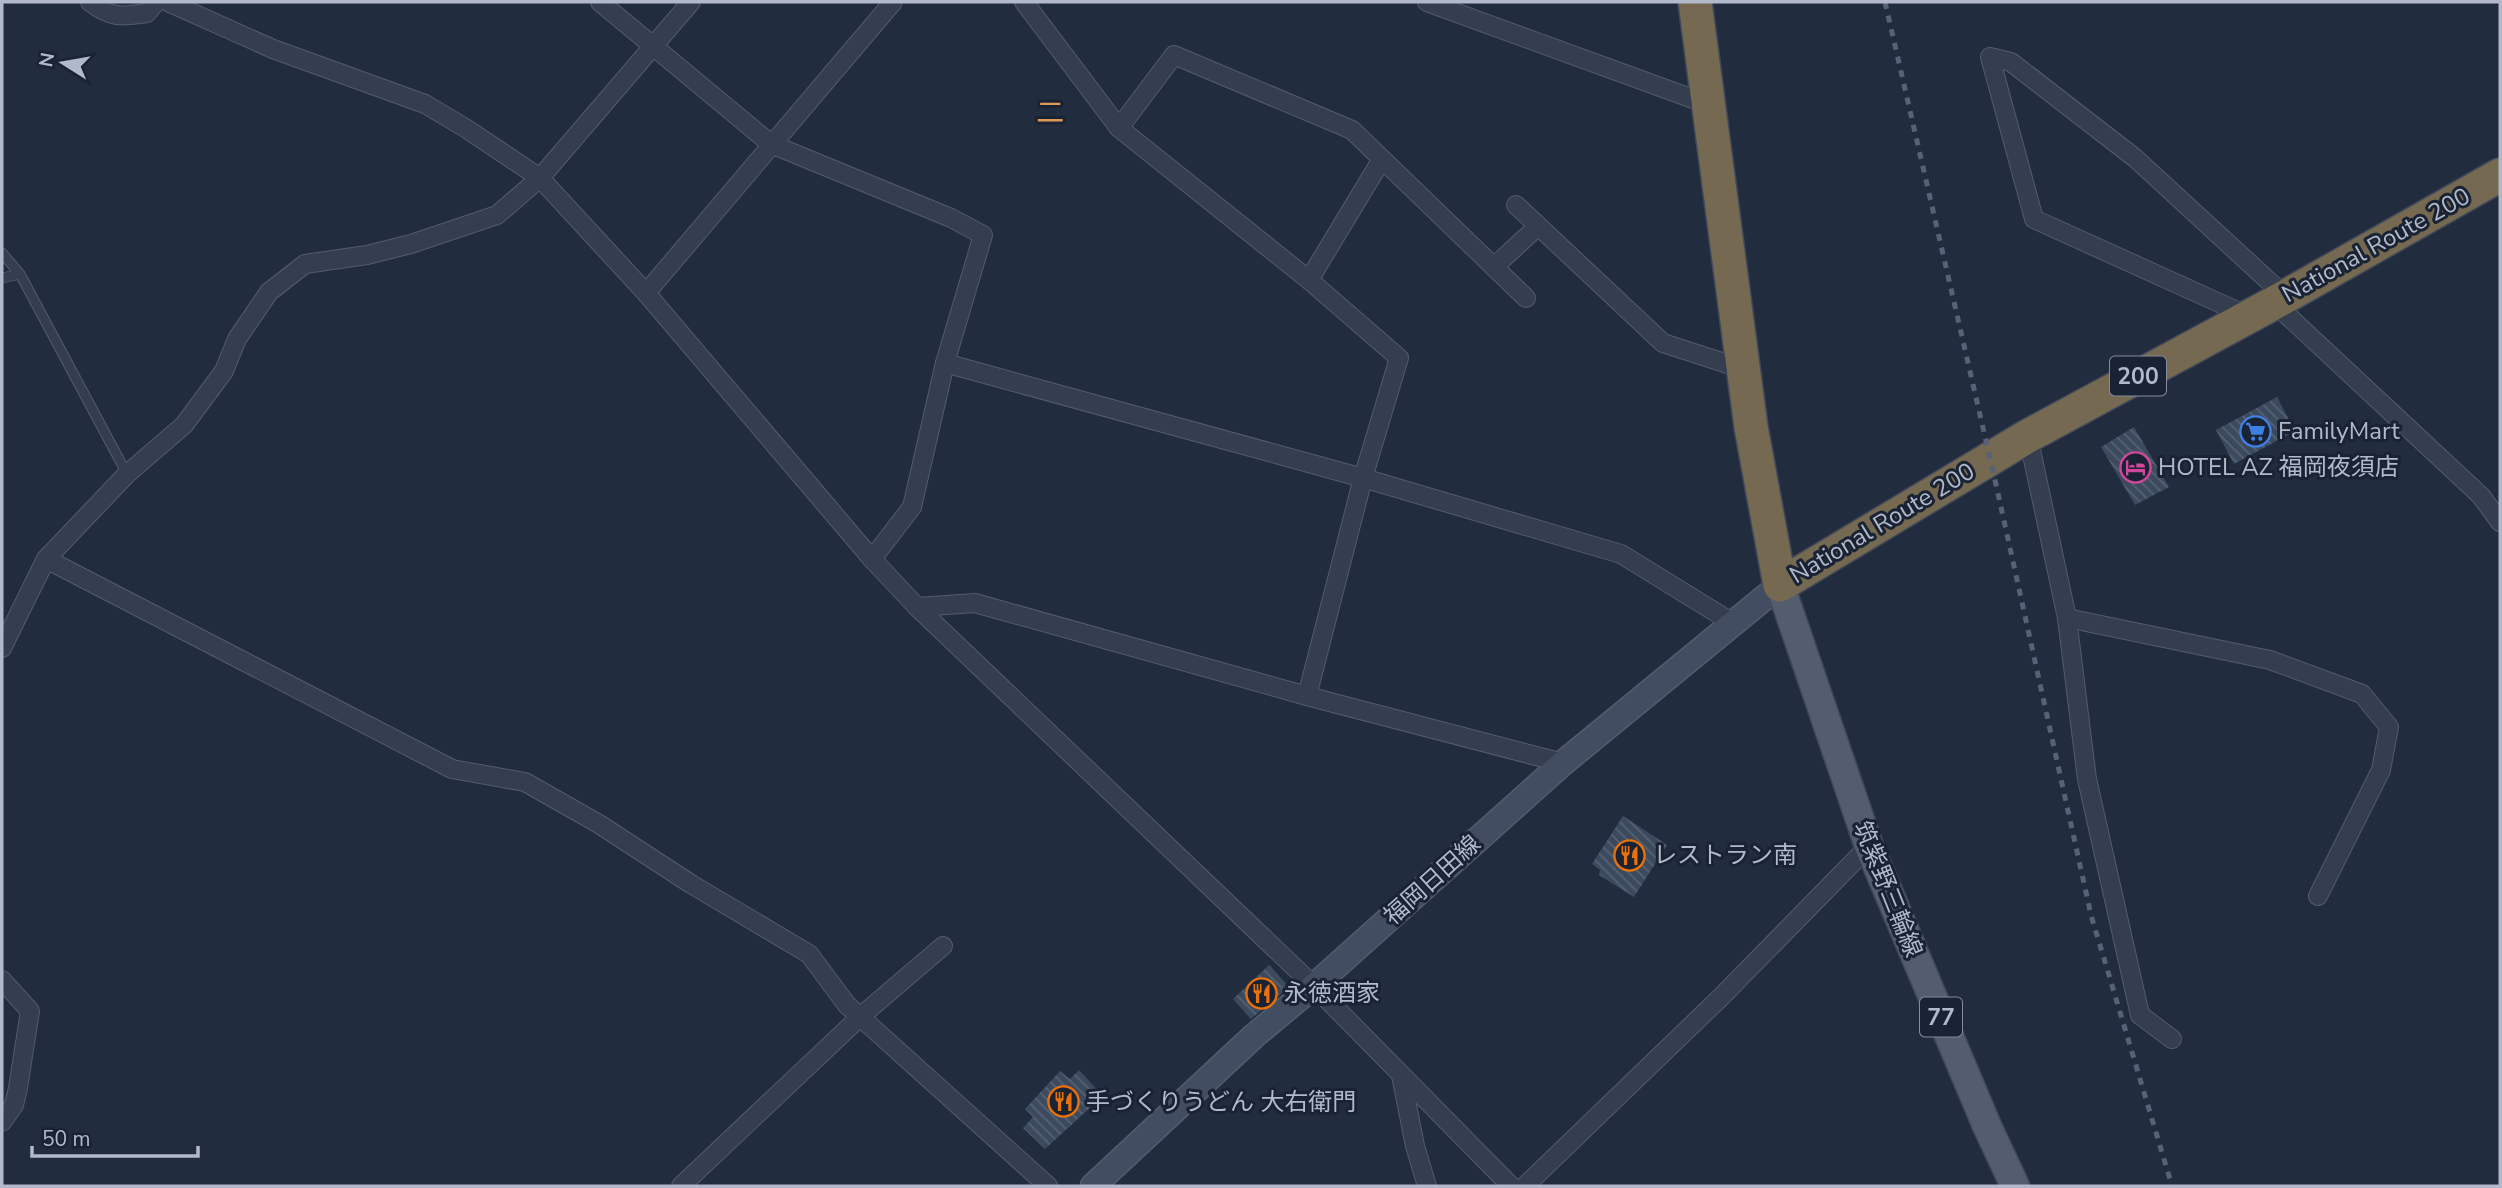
<svg xmlns="http://www.w3.org/2000/svg" width="2502" height="1188" viewBox="0 0 2502 1188" font-family="'Nunito Sans','Noto Sans JP',sans-serif">
<defs>
<pattern id="building-back-hatch" width="6" height="6" patternUnits="userSpaceOnUse" patternTransform="scale(1.75)"><rect width="6" height="6" fill="#3c4a5e"/><path d="M-1 5l2 2M0 0l6 6M5-1l2 2" fill="none" stroke="#566274"/></pattern>
</defs>
<rect width="100%" height="100%" fill="#212c3e"/>
<g fill="url(#building-back-hatch)">
<polygon points="2277,397 2295,431 2234,464 2216,430"/>
<polygon points="2134,427 2169,487 2135,505 2101,447"/>
<polygon points="1623,816 1667,845 1634,897 1599,875 1600,870 1592,864"/>
<polygon points="1269,965 1289,987 1251,1019 1233,999"/>
<polygon points="1079,1070 1103,1096 1045,1149 1023,1128 1033,1117 1025,1109 1060,1071 1070,1079"/>
</g>
<g fill="none" stroke-linecap="round" stroke-linejoin="round">
<defs>
<g id="lane">
<polyline points="2,253 20,274"/>
<polyline points="2,278 20,274 127,474"/>
</g>
<g id="street">
<path d="M 90,2 C 111,18 121,17 147,13 L 156,2"/>
<polyline points="168,2 273,49 425,104 467,129 540,178 646,293 872,559 917,607 1314,986 1511,1186"/>
<polyline points="600,2 771,144 951,218 983,235 945,363 912,507 872,559"/>
<polyline points="1024,2 1119,128 1309,280 1399,358 1363,478 1307,696"/>
<polyline points="1427,2 1707,104"/>
<polyline points="1119,128 1174,55 1352,130 1526,298"/>
<polyline points="1516,205 1663,343 1743,369"/>
<polyline points="1494,267 1538,226"/>
<polyline points="1309,280 1382,159"/>
<polyline points="646,293 893,2"/>
<polyline points="2274,303 2481,496 2500,522"/>
<polyline points="2248,316 2034,219 1990,57 2011,62 2135,158 2285,296"/>
<polyline points="945,363 1363,478 1621,554 1733,623"/>
<polyline points="2028,436 2067,618 2087,779 2140,1015 2172,1039"/>
<polyline points="46,559 452,769 525,782 599,824 691,884 809,954 847,1005 1048,1186"/>
<polyline points="917,607 975,603 1307,696 1563,763"/>
<polyline points="2067,618 2270,660 2362,694 2389,727 2381,770 2318,896"/>
<polyline points="2,648 46,559 127,474 184,425 224,371 237,339 269,292 305,264 367,255 411,244 497,215 540,178 691,2"/>
<polyline points="2,980 30,1011 18,1088 14,1105 2,1122"/>
<polyline points="1401,1075 1415,1146 1427,1186"/>
<polyline points="681,1186 861,1016 943,946"/>
<polyline points="1525,1186 1722,996 1869,846"/>
</g>
<polyline id="secondary" points="1093,1186 1254,1036 1314,986 1563,763 1780,585"/>
<polyline id="primary" points="1780,585 1869,846 1987,1126 2015,1186"/>
<polyline id="highway" points="1695,2 1751,427 1780,585 2028,436 2274,303 2500,175"/>
</defs>
<use href="#lane" stroke="#535c6c" stroke-width="11"/>
<use href="#street" stroke="#535c6c" stroke-width="20"/>
<use href="#secondary" stroke="#535c6c" stroke-width="27"/>
<use href="#primary" stroke="#3e4757" stroke-width="31"/>
<use href="#highway" stroke="#404959" stroke-width="36"/>
<use href="#lane" stroke="#353e4e" stroke-width="9"/>
<use href="#street" stroke="#353e4e" stroke-width="18"/>
<use href="#secondary" stroke="#434d62" stroke-width="24"/>
<use href="#primary" stroke="#535d6e" stroke-width="28"/>
<use href="#highway" stroke="#756951" stroke-width="33"/>
<polyline stroke="#576276" stroke-width="5" stroke-dasharray="7 7" stroke-linecap="butt" points="1885,2 1995,480 2091,915 2172,1186"/>
</g>
<defs>
<symbol id="supermarket-ring" viewBox="-11 -11 22 22"><circle r="9.5" fill="#1a2333" stroke="#3f7fe0" stroke-width="1.5"/><path d="M-6-5.5h2.5l.6 2H6L4.5 2H-2.5L-4.4-4H-6ZM-1.5 3.2a1.3 1.3 0 1 0 .1 0ZM3 3.2a1.3 1.3 0 1 0 .1 0Z" fill="#3f7fe0"/></symbol>
<symbol id="hotel-ring" viewBox="-11 -11 22 22"><circle r="9.5" fill="#1a2333" stroke="#d1479c" stroke-width="1.5"/><path d="M-6-4.5h1.5V1H6V5H4.5V3h-9V5H-6ZM-4 0a1.8 1.8 0 1 1 3.6 0ZM.5 0V-2.5h3Q6-2.5 6 0Z" fill="#d1479c"/></symbol>
<symbol id="restaurant-ring" viewBox="-11 -11 22 22"><circle r="9.5" fill="#1a2333" stroke="#e8710a" stroke-width="1.5"/><path d="M-5-6h1v4h1v-4h1v4h1v-4h1v5L-1.5 .5V6h-2V.5L-5-1ZM5-6V6H3V1.5H1.5Q1.5-4 5-6Z" fill="#e8710a"/></symbol>
</defs>
<g fill-rule="evenodd">
<use href="#supermarket-ring" x="2238" y="414" width="35" height="35"/>
<use href="#hotel-ring" x="2118" y="450" width="35" height="35"/>
<use href="#restaurant-ring" x="1612" y="838" width="35" height="35"/>
<use href="#restaurant-ring" x="1244" y="976" width="35" height="35"/>
<use href="#restaurant-ring" x="1046" y="1084" width="35" height="35"/>
</g>
<g text-anchor="middle" stroke-width="6" stroke-linejoin="round" paint-order="stroke">
<g fill="#1a2333" stroke="#848c9d" stroke-width="2">
<rect x="2110" y="356.5" width="56" height="39" rx="5"/>
<rect x="1920" y="997.5" width="42" height="39" rx="5"/>
</g>
<g font-size="23" font-weight="bold" fill="#b1b9ca">
<text x="2138" y="384">200</text>
<text x="1941" y="1025">77</text>
</g>
<g font-size="24" fill="#b1b9ca" stroke="#1a2333">
<text transform="translate(2376 245) rotate(-29)" y="8">National Route 200</text>
<text transform="translate(1882 523) rotate(-31)" y="8">National Route 200</text>
<text transform="translate(1432 880) rotate(-42)" y="8">福岡日田線</text>
<text transform="translate(1888 889) rotate(68)" y="8">筑紫野三輪線</text>
</g>
<g font-size="24" fill="#b1b9ca" stroke="#1a2333" text-anchor="start">
<text x="2278" y="439">FamilyMart</text>
<text x="2158" y="475">HOTEL AZ 福岡夜須店</text>
<text x="1653" y="863">レストラン南</text>
<text x="1284" y="1001">永徳酒家</text>
<text x="1086" y="1110">手づくりうどん 大右衛門</text>
</g>
<g font-size="28" fill="#de9957" stroke="#1a2333">
<text x="1050" y="122">二</text>
</g>
</g>
<rect width="2502" height="1188" fill="none" stroke="#b1b9ca" stroke-width="7"/>
<g transform="translate(63 63) rotate(281)" stroke="#1a2333" stroke-width="5" paint-order="stroke">
<path d="M0-5L12 26L0 18L-12 26Z" fill="#b1b9ca"/>
<text y="-10" font-size="19" font-weight="bold" text-anchor="middle" fill="#b1b9ca">N</text>
</g>
<path d="M32 1146v10h166v-10" fill="none" stroke="#b1b9ca" stroke-width="3.5"/>
<text x="42" y="1146" font-size="21" fill="#b1b9ca" stroke="#1a2333" stroke-width="5" paint-order="stroke">50 m</text>
</svg>
